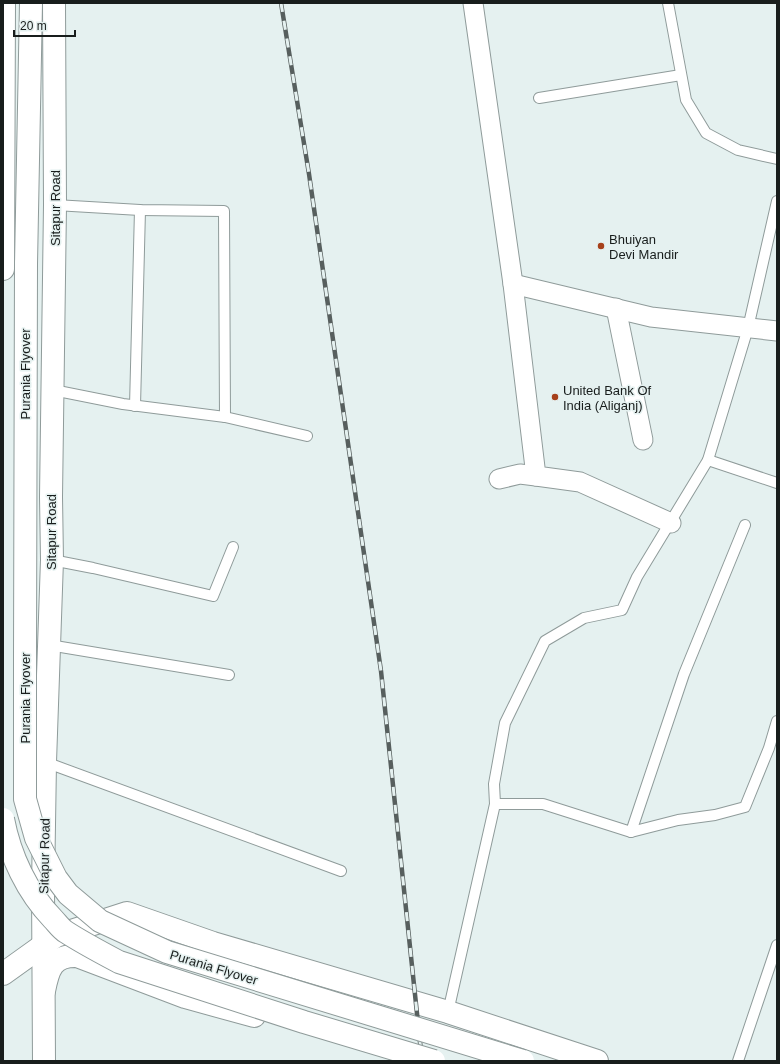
<svg xmlns="http://www.w3.org/2000/svg" width="780" height="1064" viewBox="0 0 780 1064" font-family="Helvetica,sans-serif">
<rect width="100%" height="100%" fill="#e5f1f0"/>
<g fill="none" stroke-linecap="round" stroke-linejoin="round">
<defs>
<g id="lane">
<polyline points="668,3 686,100 706,133 738,150 777,159"/>
<polyline points="539,98 681,75"/>
<polyline points="55,205 140,210 224,211 225,417"/>
<polyline points="53,390 123,404 225,417 307,436"/>
<polyline points="135,406 140,210"/>
<polyline points="708,460 777,483"/>
<polyline points="52,560 93,568 213,596 233,547"/>
<polyline points="49,645 229,675"/>
<polyline points="45,762 341,871"/>
<polyline points="495,804 543,804 631,832 678,820 715,815 745,807 769,748 777,721"/>
<polyline points="631,832 684,674 745,525"/>
<polyline points="448,1012 495,804 494,784 505,723 545,641 584,618 622,610 637,577 708,460 748,328 777,201"/>
<polyline points="738,1061 777,945"/>
</g>
<g id="street">
<polyline points="473,3 513,284 536,476 580,482 671,523"/>
<polyline points="513,284 651,317 777,331"/>
<polyline points="616,308 643,440"/>
<polyline points="499,479 520,474 536,476"/>
</g>
<g id="secondary">
<polyline points="26,264 31,3"/>
<polyline points="3,269 4,3"/>
<polyline points="3,974 56,936 127,913 213,943 448,1012 597,1061"/>
<path d="M 44,991 C 48,970 52,955 77,956 L 185,997 L 254,1016"/>
</g>
<polyline id="primary" points="44,1061 43,887 45,762 52,560 51,497 55,205 54,3"/>
</defs>
<use href="#lane" stroke="#8f9b9a" stroke-width="12"/>
<use href="#street" stroke="#8f9b9a" stroke-width="21"/>
<use href="#secondary" stroke="#8f9b9a" stroke-width="24"/>
<use href="#primary" stroke="#8f9b9a" stroke-width="24"/>
<use href="#lane" stroke="#fff" stroke-width="10"/>
<use href="#street" stroke="#fff" stroke-width="19"/>
<use href="#secondary" stroke="#fff" stroke-width="22"/>
<use href="#primary" stroke="#fff" stroke-width="22"/>
<defs>
<polyline id="rail" points="281,3 309,174 381,671 422,1061"/>
</defs>
<use href="#rail" stroke="#575f5e" stroke-width="4.5"/>
<use href="#rail" stroke="#e5f1f0" stroke-width="3" stroke-dasharray="9" stroke-linecap="butt"/>
<defs>
<g id="secondary-bridge">
<polyline points="26,264 25,656 25,799 36,838 56,878 68,894 100,921 167,952 523,1061"/>
<path d="M 3,819 C 10,856 27,892 53,919 C 57,923 61,929 66,932 C 83,943 102,953 119,962 L 304,1022 L 434,1061"/>
</g>
</defs>
<use href="#secondary-bridge" stroke="#8f9b9a" stroke-width="24" stroke-linecap="butt"/>
<use href="#secondary-bridge" stroke="#fff" stroke-width="22"/>
</g>
<g fill="#a6401a" stroke="#e5f1f0" stroke-width="1.5">
<circle cx="601" cy="246" r="4"/>
<circle cx="555" cy="397" r="4"/>
</g>
<g text-anchor="middle" stroke-width="3" stroke-linejoin="round" paint-order="stroke">
<g font-size="13" fill="#181d1c" stroke="#e5f1f0">
<text transform="translate(55 208) rotate(-90)" y="5">Sitapur Road</text>
<text transform="translate(25 374) rotate(-90)" y="5">Purania Flyover</text>
<text transform="translate(51 532) rotate(-90)" y="5">Sitapur Road</text>
<text transform="translate(25 698) rotate(-90)" y="5">Purania Flyover</text>
<text transform="translate(44 856) rotate(-89)" y="5">Sitapur Road</text>
<text transform="translate(214 967) rotate(17)" y="5">Purania Flyover</text>
</g>
<g font-size="13" fill="#181d1c" stroke="#e5f1f0" text-anchor="start">
<text x="609" y="244">Bhuiyan<tspan x="609" dy="15">Devi Mandir</tspan></text>
<text x="563" y="395">United Bank Of<tspan x="563" dy="15">India (Aliganj)</tspan></text>
</g>
</g>
<rect width="780" height="1064" fill="none" stroke="#181d1c" stroke-width="8"/>
<path d="M14 30v6h61v-6" fill="none" stroke="#181d1c" stroke-width="2"/>
<text x="20" y="30" font-size="12" fill="#181d1c" stroke="#e5f1f0" stroke-width="3" paint-order="stroke">20 m</text>
</svg>
